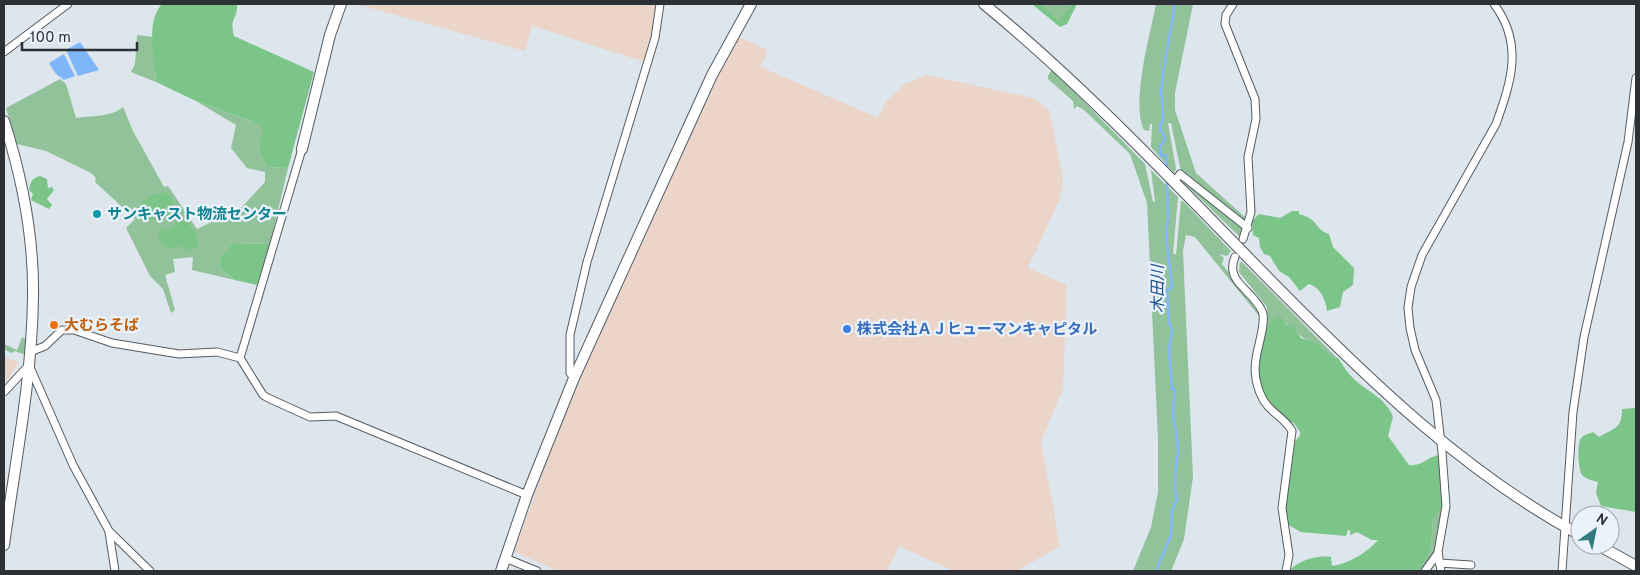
<svg xmlns="http://www.w3.org/2000/svg" width="1640" height="575" viewBox="0 0 1640 575" font-family="Overpass,'Noto Sans JP',sans-serif">
<rect width="100%" height="100%" fill="#dde5ed"/>
<g fill="#ebd5c8">
<polygon points="356,4 657,4 651,42 645,62 532,26 525,51"/>
<polygon points="739,37 767,50 761,67 878,118 887,100 905,84 927,75 1033,98 1050,111 1063,182 1058,202 1028,268 1067,285 1063,388 1041,441 1060,546 1017,571 953,571 899,546 887,571 559,571 514,552 554,441 598,338 727,57"/>
<polygon points="4,357 19,362 4,385"/>
</g>
<g fill="#91c299">
<polygon points="1039,4 1073,4 1058,19"/>
<path d="M 1156,4 L 1193,4 L 1175,93 L 1175,110 L 1196,173 L 1247,219 L 1246,223 L 1181,172 L 1171,123 L 1168,123 L 1176,169 L 1174,173 L 1151,147 L 1152,124 L 1150,124 L 1149,131 L 1144,130 C 1131,101 1150,35 1156,4 Z"/>
<polygon points="137,35 153,37 156,82 131,72 135,64"/>
<polygon points="1052,69 1145,164 1153,202 1155,201 1151,170 1178,197 1173,253 1176,255 1181,201 1183,201 1231,251 1227,256 1219,254 1224,258 1222,264 1261,315 1261,322 1259,316 1195,237 1186,235 1183,251 1193,477 1184,539 1171,571 1133,571 1151,527 1158,492 1158,439 1147,203 1130,154 1084,110 1077,106 1074,109 1073,101 1048,79 1048,76"/>
<path d="M 60,79 L 66,84 L 76,118 C 90,116 112,117 123,107 L 133,131 L 164,187 L 168,186 L 197,229 L 242,207 L 265,182 L 265,172 L 247,168 L 231,148 L 236,125 L 196,101 L 251,121 L 263,128 L 259,151 L 267,167 L 288,168 L 270,244 L 232,243 L 219,259 L 220,269 L 235,280 L 192,270 L 193,257 L 173,259 L 175,272 L 165,275 L 175,310 L 171,313 L 163,289 L 150,276 L 126,228 L 135,219 L 95,182 L 96,178 L 91,173 L 46,151 L 17,144 L 6,108 Z"/>
<polygon points="1183,179 1242,227 1240,237 1182,181"/>
<path d="M 1240,262 L 1242,262 L 1337,358 L 1331,357 L 1321,351 L 1320,347 C 1306,341 1293,331 1284,321 L 1274,321 L 1267,325 L 1267,307 L 1239,272 Z"/>
<polygon points="22,337 26,339 25,355 15,351 11,353 4,349 4,344 17,350"/>
<polygon points="1443,508 1436,551 1423,571 1415,571 1429,555 1433,530 1432,520"/>
</g>
<g fill="#7bc589">
<path d="M 162,4 L 237,4 C 238,19 229,17 234,36 L 314,72 L 288,168 L 267,167 L 259,151 L 262,128 L 251,121 L 196,101 L 156,82 C 155,59 145,22 162,4 Z"/>
<polygon points="1032,4 1040,4 1058,19 1073,4 1077,4 1067,24 1060,27"/>
<path d="M 40,176 L 47,179 L 48,188 L 52,187 L 54,190 L 47,199 L 52,205 L 49,209 L 31,200 L 33,194 L 29,190 C 31,181 31,179 40,176 Z"/>
<path d="M 165,192 L 173,199 L 171,216 L 148,220 L 139,208 C 143,197 154,195 165,192 Z"/>
<path d="M 1292,211 L 1299,211 L 1299,214 C 1319,219 1314,229 1329,234 L 1333,247 L 1354,268 L 1353,285 L 1343,292 L 1340,307 L 1327,311 C 1326,300 1320,287 1309,284 L 1300,291 L 1289,277 L 1279,271 L 1270,256 L 1264,254 L 1260,247 L 1259,238 L 1253,235 L 1252,221 L 1259,214 L 1280,218 Z"/>
<polygon points="186,220 196,234 198,249 185,249 179,245 175,249 162,246 158,232 160,228 168,231 177,222"/>
<polygon points="232,243 270,244 257,285 235,280 220,269 219,259"/>
<path d="M 1276,316 L 1281,317 L 1287,325 L 1293,327 L 1301,338 L 1318,344 C 1323,351 1328,357 1338,358 C 1343,365 1348,374 1355,380 C 1368,392 1386,398 1393,417 L 1388,436 L 1409,465 C 1425,466 1426,457 1439,455 L 1443,508 L 1432,520 L 1433,530 L 1429,555 L 1418,570 L 1289,571 C 1298,561 1316,555 1331,557 L 1332,566 C 1348,564 1368,552 1378,540 L 1372,540 L 1357,532 L 1350,535 L 1350,530 L 1348,530 L 1346,536 L 1301,532 L 1285,523 L 1286,474 L 1293,459 L 1290,446 L 1300,436 L 1300,432 L 1294,423 L 1281,419 L 1255,386 L 1263,330 Z"/>
<path d="M 1636,408 L 1636,512 L 1601,506 L 1596,493 L 1598,482 C 1594,481 1586,479 1583,476 C 1578,472 1577,447 1580,440 C 1582,435 1588,434 1593,432 L 1599,437 C 1614,428 1622,429 1622,409 Z"/>
</g>
<g fill="#7fb6fa">
<polygon points="80,42 99,70 78,76 66,50"/>
<polygon points="64,54 75,76 64,80 56,74 49,63"/>
</g>
<g fill="none" stroke-linecap="round" stroke-linejoin="round">
<g stroke="#7fb6fa" stroke-width="2.5">
<polyline points="1167,170 1166,156 1161,155 1160,147 1165,139 1160,128 1163,119 1161,90 1163,74 1175,4"/>
<path d="M 1156,571 L 1171,535 L 1172,510 L 1177,500 C 1173,487 1176,464 1178,450 C 1178,445 1175,422 1173,416 C 1172,412 1175,396 1175,389 L 1172,389 L 1169,351 L 1172,329 L 1169,323 L 1167,291 L 1172,287 L 1166,236 L 1168,218 L 1167,180"/>
</g>
<defs>
<g id="street">
<polyline points="1233,4 1226,15 1225,24 1255,99 1256,119 1248,157 1251,212 1243,239"/>
<polyline points="4,52 68,4"/>
<polyline points="1174,182 1180,174 1248,228"/>
<path d="M 1235,257 C 1224,282 1253,290 1262,311 C 1267,321 1257,348 1256,359 C 1254,370 1256,383 1260,393 C 1267,412 1284,416 1292,431 L 1282,508 L 1289,555 L 1286,571"/>
<polyline points="30,352 45,346 62,330 74,330 112,343 179,354 217,352 240,358 263,395 268,398 310,417 336,416 527,495"/>
<polyline points="240,358 302,149"/>
<polyline points="574,378 570,373 570,335 587,262 655,38 660,4"/>
<polyline points="4,392 29,365 73,465 109,531 150,571"/>
<polyline points="109,532 115,571"/>
<polyline points="505,558 537,571"/>
<polyline points="1439,563 1471,565"/>
<polyline points="1425,571 1438,553"/>
<path d="M 1441,571 L 1438,552 L 1446,506 L 1442,452 L 1436,400 L 1415,350 L 1410,328 L 1408,308 L 1411,287 L 1422,255 L 1496,124 C 1511,82 1524,44 1494,4"/>
<polyline points="1562,571 1573,412 1584,337 1628,142 1636,78"/>
</g>
<g id="secondary">
<path d="M 984,4 C 1090,91 1183,192 1279,289 C 1370,381 1465,473 1580,535"/>
<path d="M 4,121 C 22,177 34,238 33,297 C 32,380 15,463 4,545"/>
<polyline points="302,149 330,35 341,4"/>
<polyline points="1598,545 1636,566"/>
<polyline points="501,571 527,495 574,378 712,75 751,4"/>
</g>
</defs>
<use href="#street" stroke="#555b62" stroke-width="9"/>
<use href="#secondary" stroke="#555b62" stroke-width="12"/>
<use href="#street" stroke="#fff" stroke-width="7"/>
<use href="#secondary" stroke="#fff" stroke-width="10"/>
</g>
<circle fill="#0f9aa8" stroke="#eaf2fb" stroke-width="2" cx="97" cy="214" r="5"/>
<circle fill="#e8710a" stroke="#eaf2fb" stroke-width="2" cx="54" cy="325" r="5"/>
<circle fill="#3f7fe0" stroke="#eaf2fb" stroke-width="2" cx="847" cy="329" r="5"/>
<g text-anchor="middle" stroke-width="4.5" stroke-linejoin="round" paint-order="stroke">
<g font-size="15" font-weight="bold" fill="#0d838f" stroke="#eaf2fb" text-anchor="start">
<text x="107" y="219">サンキャスト物流センター</text>
</g>
<g font-size="15" font-weight="bold" fill="#c56008" stroke="#eaf2fb" text-anchor="start">
<text x="64" y="330">大むらそば</text>
</g>
<g font-size="15" font-weight="bold" fill="#366cbe" stroke="#eaf2fb" text-anchor="start">
<text x="857" y="334">株式会社ＡＪヒューマンキャピタル</text>
</g>
<g font-size="16" font-style="italic" fill="#174c89" stroke="#eaf2fb">
<text transform="translate(1157 289) rotate(-90)" y="6">木田川</text>
</g>
</g>
<rect width="1640" height="575" fill="none" stroke="#2d3034" stroke-width="10"/>
<g transform="translate(1595 530) rotate(33)"><circle r="24" fill="#eaf2fb" stroke="#9ea4ab"/>
<path d="M0-4L9 19L0 12L-9 19Z" fill="#327b7e"/>
<text y="-8" font-size="14" font-weight="bold" text-anchor="middle" fill="#2d3034">N</text>
</g>
<path d="M22 42v8h115v-8" fill="none" stroke="#2d3034" stroke-width="2.5"/>
<text x="30" y="42" font-size="15" fill="#2d3034" stroke="#eaf2fb" stroke-width="4" paint-order="stroke">100 m</text>
</svg>
